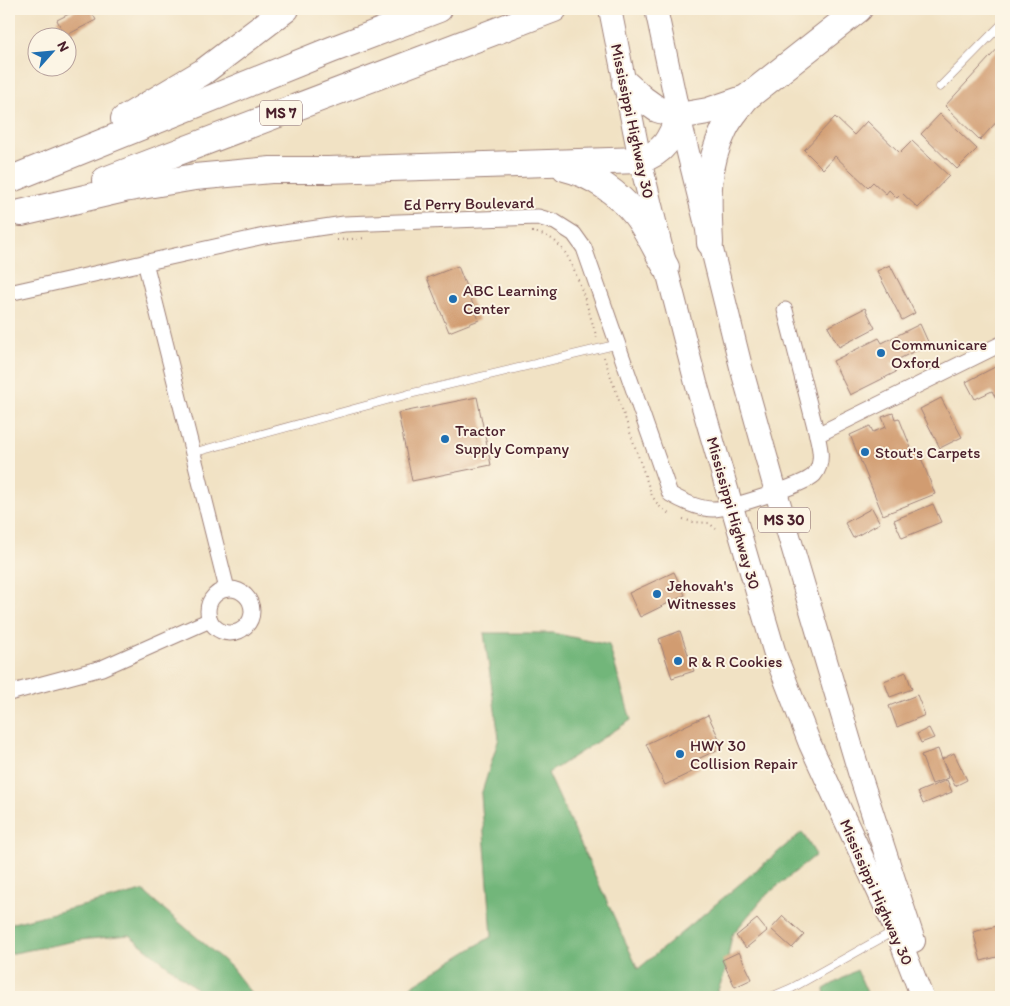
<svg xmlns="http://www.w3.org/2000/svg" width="1010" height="1006" viewBox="0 0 1010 1006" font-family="Itim,sans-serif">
<rect width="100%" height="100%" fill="#fcf5e5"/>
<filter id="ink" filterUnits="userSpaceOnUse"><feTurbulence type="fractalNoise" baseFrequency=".02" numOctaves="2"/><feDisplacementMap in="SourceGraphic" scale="10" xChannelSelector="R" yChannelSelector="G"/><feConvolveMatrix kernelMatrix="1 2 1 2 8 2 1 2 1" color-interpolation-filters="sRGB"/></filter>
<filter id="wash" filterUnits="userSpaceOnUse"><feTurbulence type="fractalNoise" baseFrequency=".0096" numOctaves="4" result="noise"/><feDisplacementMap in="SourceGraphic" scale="20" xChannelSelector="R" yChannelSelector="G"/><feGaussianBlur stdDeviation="1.12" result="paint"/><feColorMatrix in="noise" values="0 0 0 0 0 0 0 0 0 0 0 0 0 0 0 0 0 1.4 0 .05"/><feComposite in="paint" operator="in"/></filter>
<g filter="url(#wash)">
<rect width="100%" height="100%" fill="#f1e2c4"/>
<g fill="#72b67a" stroke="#5e6a52">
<polygon points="484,633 553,633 609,645 631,720 548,773 638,969 802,832 816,855 764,897 732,935 725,973 715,997 394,997 492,936 481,795 499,738"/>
<polygon points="143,891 231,967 254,997 194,997 197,989 129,935 80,940 9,954 9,924"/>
<polygon points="857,970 869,997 825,997 824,989"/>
</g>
<g id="blocks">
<g fill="#d19c71">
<polygon points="79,9 90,9 96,20 65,36 57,20"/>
<polygon points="1001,45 1001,117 980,140 945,106"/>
<polygon points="940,114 977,149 957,169 921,134"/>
<polygon points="835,117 854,135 867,121 900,153 912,141 949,176 918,208 902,193 897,198 889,190 886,194 873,182 868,187 835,156 823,169 804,150"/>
<polygon points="890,265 915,313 902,320 877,271"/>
<polygon points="458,266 479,320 449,332 427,278"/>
<polygon points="865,308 875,328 839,347 828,327"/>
<polygon points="920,324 929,344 891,363 896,372 850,395 833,361 879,338 882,343"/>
<polygon points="995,367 1001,380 1001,408 992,391 975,399 966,382"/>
<polygon points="477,397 491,465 412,481 398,413"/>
<polygon points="941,398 962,437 940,448 920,409"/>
<polygon points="893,413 895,419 899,418 913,453 918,450 935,494 883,515 850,435 870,426 873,432 886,427 882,417"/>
<polygon points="933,504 941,522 902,538 894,520"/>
<polygon points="872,508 880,523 853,538 845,523"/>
<polygon points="674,572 685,595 640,617 629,593"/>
<polygon points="680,631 694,671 672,678 659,639"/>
<polygon points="906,672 912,689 890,697 884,681"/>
<polygon points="917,695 925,715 897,727 889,706"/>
<polygon points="708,715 723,747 696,760 700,768 665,785 646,744"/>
<polygon points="929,728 934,738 921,743 917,734"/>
<polygon points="938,749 949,778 932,784 921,755"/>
<polygon points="954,753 967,780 955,786 942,759"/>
<polygon points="947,780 952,792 923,804 918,792"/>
<polygon points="783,916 804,935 792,948 771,929"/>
<polygon points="757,919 767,931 746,948 736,936"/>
<polygon points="1001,925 1001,956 981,961 973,932"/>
<polygon points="739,952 752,979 735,987 722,960"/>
</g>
</g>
</g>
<g filter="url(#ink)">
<use href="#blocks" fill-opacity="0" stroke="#9e8078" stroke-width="1"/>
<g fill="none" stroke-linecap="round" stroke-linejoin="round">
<defs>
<g id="lane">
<polyline points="940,87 1001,25"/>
<polyline points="192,453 409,394 619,344"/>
<polyline points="771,997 792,988 894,931"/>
</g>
<g id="street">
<polyline points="145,262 227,589"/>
<path d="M 9,293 L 264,236 L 344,224 L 538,217 L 555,222 L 574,234 L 584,248 L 670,494 C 682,501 698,509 713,509 C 729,509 804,485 814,475 C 824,463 820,448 817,435 L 1001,344"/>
<polyline points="785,310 817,435"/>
<circle cx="230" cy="611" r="22"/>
<polyline points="9,693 102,668 210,620"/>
</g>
<g id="primary">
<polyline points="610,9 640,160 666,267 696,383 775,654 810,744 896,930 922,997"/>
<polyline points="656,9 679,116 741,367 776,492 859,772 914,941"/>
</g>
<g id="highway">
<polyline points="625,83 643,99 657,109 679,116 708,111 746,98 859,9"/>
<polyline points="124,119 203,72 286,9"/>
<path d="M 565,168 C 591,174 618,193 635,214 C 647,229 656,250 666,267"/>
<polyline points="9,180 331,50 439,9"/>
<polyline points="105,180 554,9"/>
<path d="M 21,213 L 124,189 L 195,177 L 271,170 L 328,170 L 640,160 C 665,152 670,139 679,116"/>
<path d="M 710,243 C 708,201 705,169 724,130 C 729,118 739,108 746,98"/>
</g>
</defs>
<use href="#lane" stroke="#9e8078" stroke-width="9"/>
<use href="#street" stroke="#9e8078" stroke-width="17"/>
<use href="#primary" stroke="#9e8078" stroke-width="24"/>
<use href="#highway" stroke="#9e8078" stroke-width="28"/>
<g stroke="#9e8078" stroke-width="2" stroke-dasharray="1 4" stroke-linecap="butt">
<path d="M 532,232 C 541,233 553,238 559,245 C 575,260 590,316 597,338"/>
<polyline points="337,240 365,238"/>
<polyline points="604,357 652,496 659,506 669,514"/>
<polyline points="683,519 693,522 709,523 716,529"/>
</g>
<use href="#lane" stroke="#fff" stroke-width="8"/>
<use href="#street" stroke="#fff" stroke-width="15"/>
<use href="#primary" stroke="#fff" stroke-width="22"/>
<use href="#highway" stroke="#fff" stroke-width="26"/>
</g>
</g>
<g fill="#1f6fb2" stroke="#fcf5e5" stroke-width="2">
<circle cx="453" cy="299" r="5"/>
<circle cx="881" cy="353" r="5"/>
<circle cx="445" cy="439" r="5"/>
<circle cx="865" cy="452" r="5"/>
<circle cx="657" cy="594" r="5"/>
<circle cx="678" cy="661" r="5"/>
<circle cx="680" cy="754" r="5"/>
</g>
<g text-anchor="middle" stroke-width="4" stroke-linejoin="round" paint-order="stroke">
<g fill="#fcf5e5" stroke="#7f5f63" stroke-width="1">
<rect x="260" y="100.5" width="42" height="25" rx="4"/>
<rect x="758" y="507.5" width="52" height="25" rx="4"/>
</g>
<g font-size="15" font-weight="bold" fill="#4a1f2b">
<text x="281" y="118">MS 7</text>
<text x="784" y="525">MS 30</text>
</g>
<g font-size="16" fill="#4a1f2b" stroke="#fcf5e5">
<text transform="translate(633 121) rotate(78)" y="6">Mississippi Highway 30</text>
<text transform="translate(469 203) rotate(-1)" y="6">Ed Perry Boulevard</text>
<text transform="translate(734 513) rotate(74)" y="6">Mississippi Highway 30</text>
<text transform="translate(877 892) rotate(66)" y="6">Mississippi Highway 30</text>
</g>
<g font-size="16" fill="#4a1f2b" stroke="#fcf5e5" text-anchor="start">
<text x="463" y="296">ABC Learning<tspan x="463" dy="18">Center</tspan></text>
<text x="891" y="350">Communicare<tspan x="891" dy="18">Oxford</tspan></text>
<text x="455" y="436">Tractor<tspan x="455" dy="18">Supply Company</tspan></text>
<text x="875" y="458">Stout's Carpets</text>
<text x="667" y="591">Jehovah's<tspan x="667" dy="18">Witnesses</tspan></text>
<text x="688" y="667">R &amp; R Cookies</text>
<text x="690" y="751">HWY 30<tspan x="690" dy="18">Collision Repair</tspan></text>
</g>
</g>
<rect width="1010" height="1006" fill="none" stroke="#fcf5e5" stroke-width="30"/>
<g transform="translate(52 52) rotate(63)"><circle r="24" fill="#fcf5e5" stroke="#b59f9b"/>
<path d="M0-4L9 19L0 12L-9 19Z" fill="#1f6fb2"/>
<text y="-8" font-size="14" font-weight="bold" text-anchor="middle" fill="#4a1f2b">N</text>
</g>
</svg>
